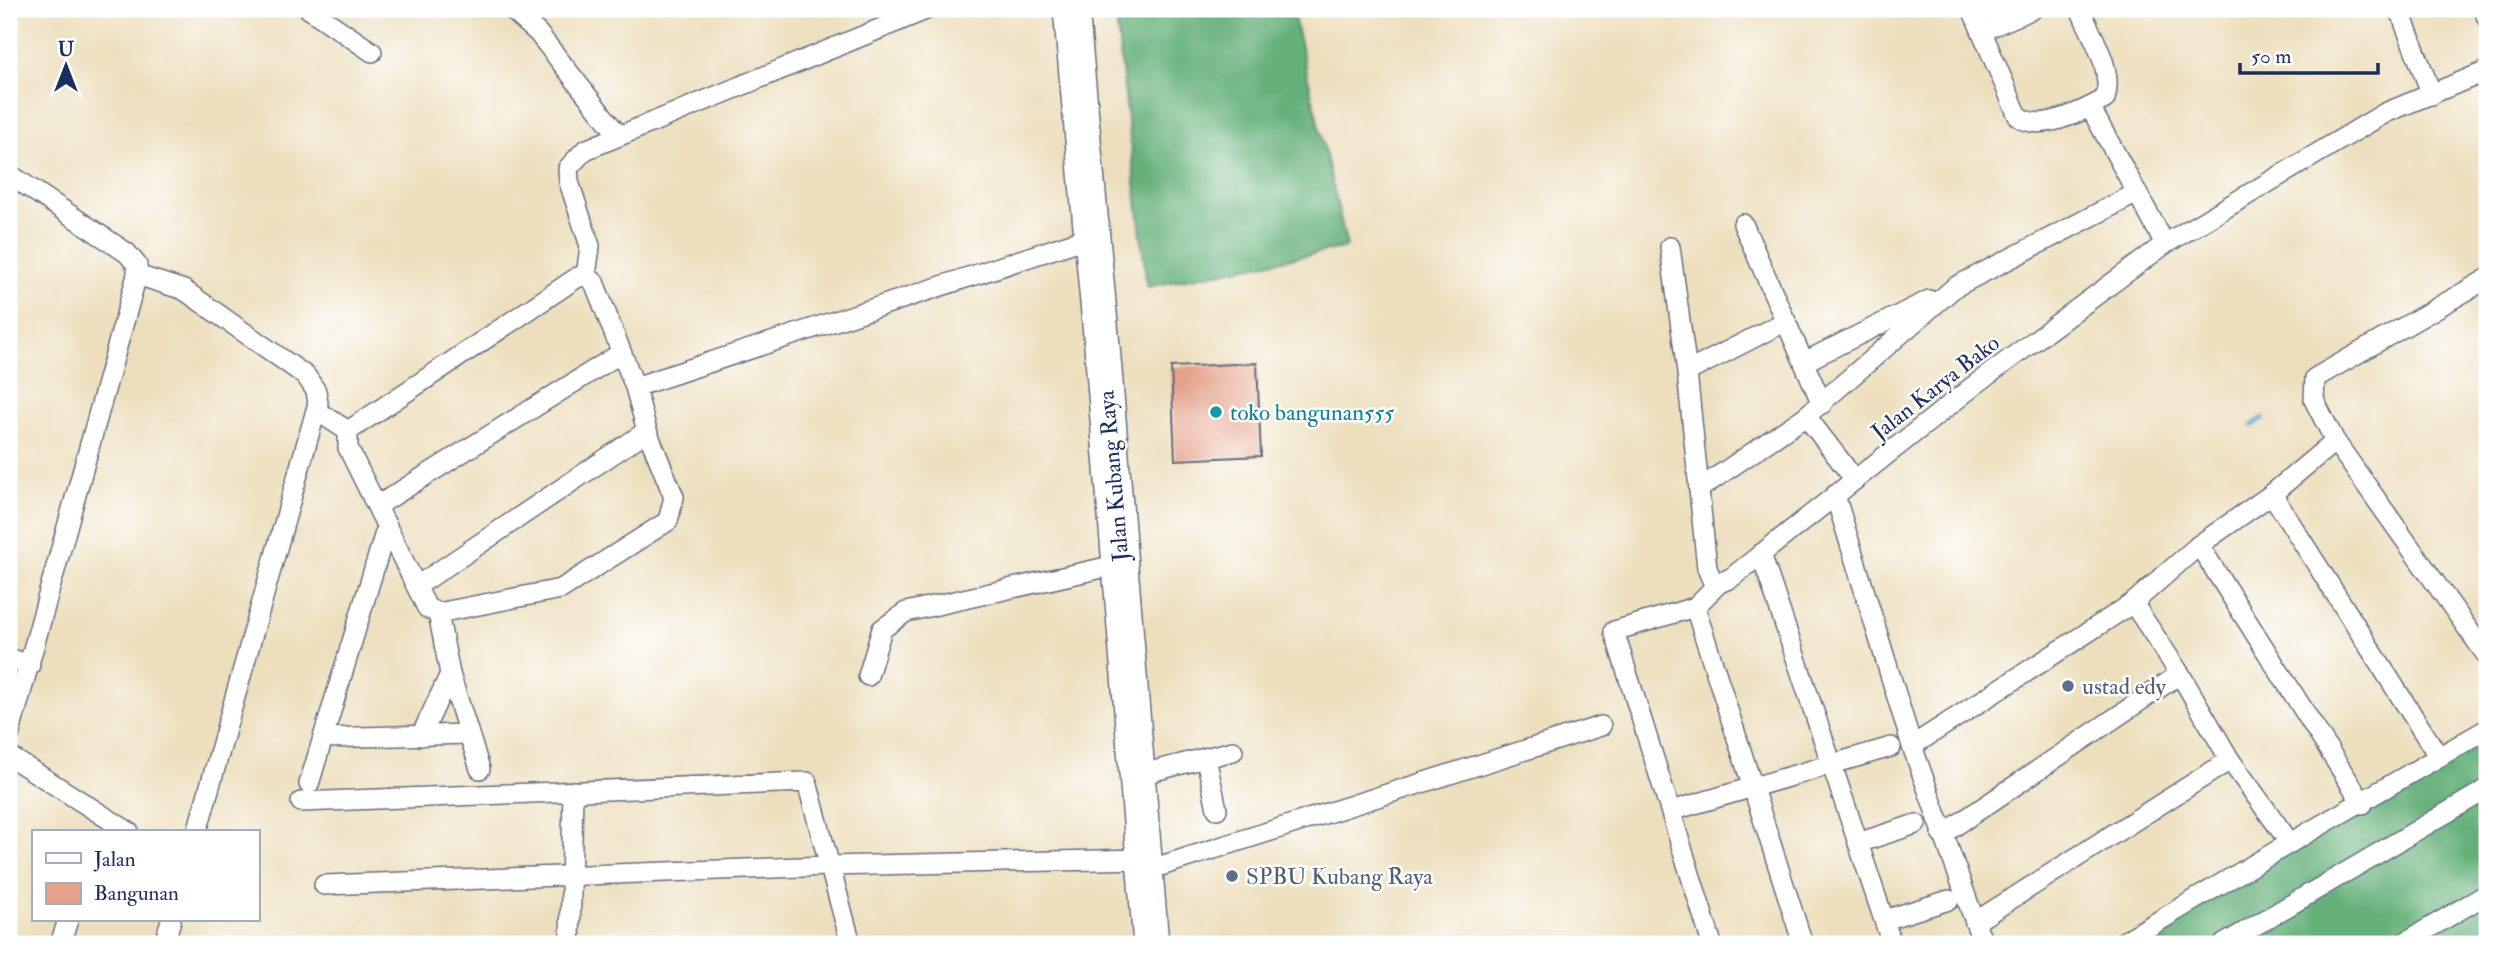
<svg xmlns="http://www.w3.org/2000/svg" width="2496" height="953" viewBox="0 0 2496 953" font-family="'IM FELL Double Pica',serif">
<rect width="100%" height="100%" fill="#fff"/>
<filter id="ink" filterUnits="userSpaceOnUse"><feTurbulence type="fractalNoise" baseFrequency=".0143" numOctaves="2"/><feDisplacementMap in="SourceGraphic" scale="14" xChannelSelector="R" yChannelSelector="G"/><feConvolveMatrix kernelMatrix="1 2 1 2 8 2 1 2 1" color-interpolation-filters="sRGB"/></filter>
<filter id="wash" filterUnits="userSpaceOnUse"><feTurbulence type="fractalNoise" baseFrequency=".00686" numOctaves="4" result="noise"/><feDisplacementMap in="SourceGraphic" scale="28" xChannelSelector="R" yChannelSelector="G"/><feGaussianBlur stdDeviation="1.57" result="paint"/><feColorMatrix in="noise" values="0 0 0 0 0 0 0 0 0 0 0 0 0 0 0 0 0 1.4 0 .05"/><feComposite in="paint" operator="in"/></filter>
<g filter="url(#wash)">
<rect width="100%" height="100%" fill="#eddfbd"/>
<g fill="#66b17a" stroke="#40706c" stroke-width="2">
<polygon points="1115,9 1292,9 1347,247 1147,287"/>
<polygon points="2487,742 2487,944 2118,944"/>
</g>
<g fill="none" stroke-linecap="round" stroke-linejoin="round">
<polyline stroke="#57a6d1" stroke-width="5" points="2253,425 2263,418"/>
</g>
<g id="blocks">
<polygon fill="#e5a28b" points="1257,363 1261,456 1175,460 1171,367"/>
</g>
</g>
<g filter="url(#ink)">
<use href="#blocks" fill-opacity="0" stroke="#646d7f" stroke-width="2"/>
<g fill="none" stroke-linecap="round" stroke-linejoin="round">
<defs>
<g id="street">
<polyline points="309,9 372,52"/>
<polyline points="511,9 538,33 619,136"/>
<path d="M 1972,9 L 2018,116 C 2039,134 2083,111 2105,99 C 2114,69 2092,37 2080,9"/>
<polyline points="2399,9 2432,95"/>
<polyline points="2484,9 2487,18"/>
<polyline points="1982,31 2033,9"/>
<polyline points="2090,107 2165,244"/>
<polyline points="9,174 127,253 137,265 137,275 9,736"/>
<polyline points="1743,224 1822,404"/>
<polyline points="1670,247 1687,372 1707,568 1712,580 1719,583 1731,578 1976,384 2165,244 2385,113 2487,71"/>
<polyline points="137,275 184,290 306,376 316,391 318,403 197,832"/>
<polyline points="586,276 590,246 569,182 568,168 585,150 928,9"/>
<polyline points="1804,362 1929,300"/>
<polyline points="1687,372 1786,321"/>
<polyline points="635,387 647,431 674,497 668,521 561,589 438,613 427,608 348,448 348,431 578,277 586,276 594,282 635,387 1090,237"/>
<polyline points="317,411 348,431"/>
<polyline points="1806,416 1855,480"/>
<polyline points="2335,441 2314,400 2315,378 2487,279"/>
<polyline points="1699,489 1806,416 1955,287 2135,194"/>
<polyline points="2272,494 2439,757"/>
<polyline points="1835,495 1912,746 1983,944"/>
<polyline points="377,506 621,353"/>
<polyline points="2199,545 2363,804"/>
<polyline points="1761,554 1892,944"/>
<polyline points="417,586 647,431"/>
<polyline points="2133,603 2180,674 2230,760 2290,843 2487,729"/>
<polyline points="1695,607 1803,944"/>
<polyline points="438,613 450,674 480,769"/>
<polyline points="9,658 30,665"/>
<polyline points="868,676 882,629 906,612 1120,564"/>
<polyline points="421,736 450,674"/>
<polyline points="323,738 469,734"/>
<polyline points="1912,746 2133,603 2199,545 2272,494 2335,441 2487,656"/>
<polyline points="9,756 129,832"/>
<polyline points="1206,758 1217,809"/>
<polyline points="1138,775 1233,751"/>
<polyline points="309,784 387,526"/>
<polyline points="301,802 807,782 851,944"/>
<polyline points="1671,811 1891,747"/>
<polyline points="1942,835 2180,674"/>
<polyline points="1858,843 1916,824"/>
<polyline points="1145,871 1601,726"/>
<polyline points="324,885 828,866 1144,859"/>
<polyline points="1884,920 1949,900"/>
<polyline points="1975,922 2230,760"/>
<polyline points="60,944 68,920"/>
<polyline points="164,944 171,920"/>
<polyline points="570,944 573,791"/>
<polyline points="1712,944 1614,631 1695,607 1719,583"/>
<polyline points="2120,944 2290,843"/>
<polyline points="2224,944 2487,789"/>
<polyline points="2402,944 2487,894"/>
</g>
<polyline id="highway" points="1071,9 1102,346 1151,944"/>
</defs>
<use href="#street" stroke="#646d7f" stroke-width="22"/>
<use href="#highway" stroke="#646d7f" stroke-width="38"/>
<use href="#street" stroke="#fff" stroke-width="19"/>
<use href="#highway" stroke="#fff" stroke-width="35"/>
</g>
</g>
<circle fill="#0f9aa8" stroke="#fff" stroke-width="2.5" cx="1216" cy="412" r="7"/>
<g fill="#5c6f8a" stroke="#fff" stroke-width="2.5">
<circle cx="2068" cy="686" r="7"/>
<circle cx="1232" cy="876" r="7"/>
</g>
<g text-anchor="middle" stroke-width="5" stroke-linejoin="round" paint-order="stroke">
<g font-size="23" fill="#1b2f5e" stroke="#fff">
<text transform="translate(1935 387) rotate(-38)" y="8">Jalan Karya Bako</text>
<text transform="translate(1113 476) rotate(-95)" y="8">Jalan Kubang Raya</text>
</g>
<g font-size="23" fill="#0d838f" stroke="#fff" text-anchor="start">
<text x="1230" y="420">toko bangunan555</text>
</g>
<g font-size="23" fill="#4e5e75" stroke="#fff" text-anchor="start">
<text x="2082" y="694">ustad edy</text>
<text x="1246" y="884">SPBU Kubang Raya</text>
</g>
</g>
<rect width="2496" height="953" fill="none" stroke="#fff" stroke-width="35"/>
<rect x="32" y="830" width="228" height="91" fill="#ffffff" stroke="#a4acbf" stroke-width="2"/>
<rect x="46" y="853" width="35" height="10" fill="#ffffff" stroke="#a4acbf" stroke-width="2"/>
<text x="94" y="866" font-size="21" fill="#1b2f5e">Jalan</text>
<rect x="46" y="883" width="35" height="21" fill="#e5a28b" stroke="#a4acbf" stroke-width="2"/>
<text x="94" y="900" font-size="21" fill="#1b2f5e">Bangunan</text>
<g transform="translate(66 66)" stroke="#ffffff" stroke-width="5" paint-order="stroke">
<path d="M0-5L12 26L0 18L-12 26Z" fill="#1b2f5e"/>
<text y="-10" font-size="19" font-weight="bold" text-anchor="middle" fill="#1b2f5e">U</text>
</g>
<path d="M2240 63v10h138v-10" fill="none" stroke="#1b2f5e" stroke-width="3.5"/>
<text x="2251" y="63" font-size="21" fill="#1b2f5e" stroke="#ffffff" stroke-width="5" paint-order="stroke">50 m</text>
</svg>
